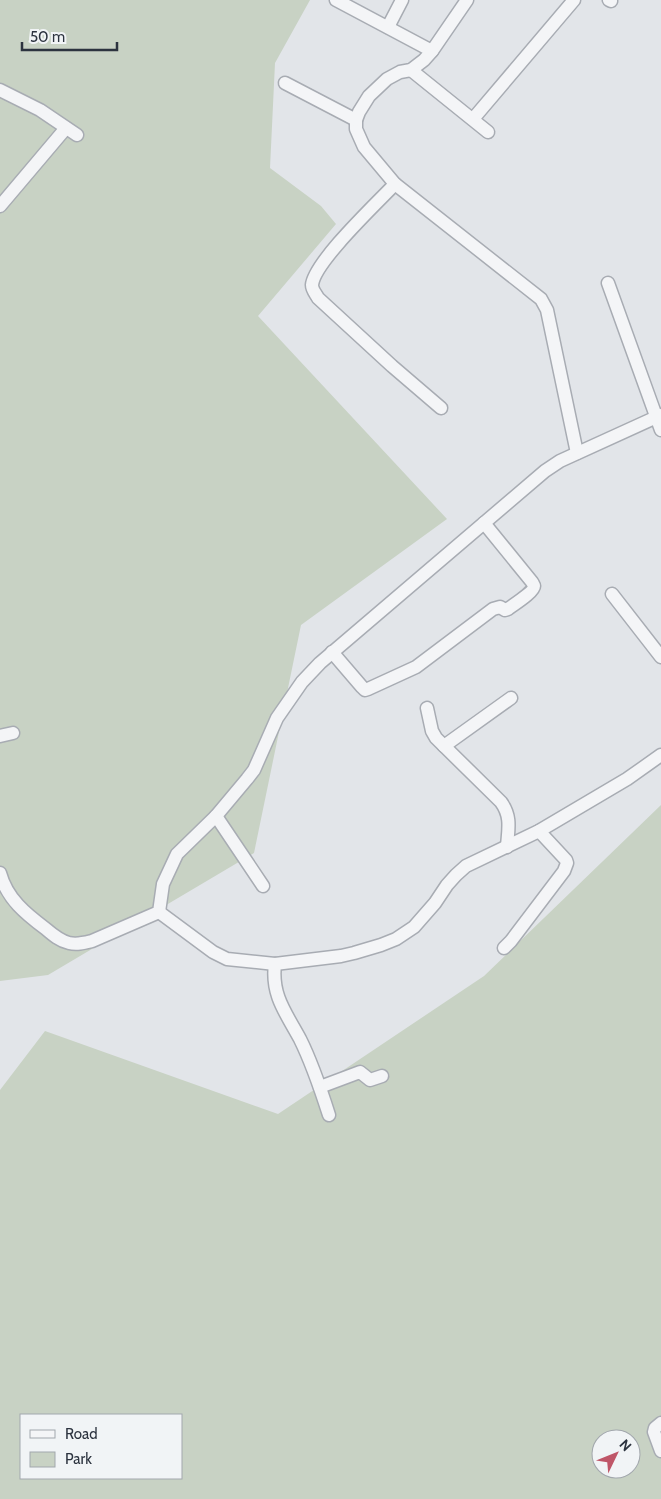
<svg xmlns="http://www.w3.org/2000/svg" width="661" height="1499" viewBox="0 0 661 1499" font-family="Cabin,sans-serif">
<rect width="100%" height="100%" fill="#e2e5e9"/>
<g fill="#c8d2c4" fill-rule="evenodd">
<polygon points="0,0 310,0 275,63 270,168 321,206 336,224 258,316 447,519 301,625 254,853 48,975 0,981"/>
<path d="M 661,805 L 661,1499 L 0,1499 L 0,1090 L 45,1031 L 278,1114 L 484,976 ZM 21,1415 L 181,1415 L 181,1478 L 21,1478 ZM 601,1439 L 631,1439 L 631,1469 L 601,1469 Z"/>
</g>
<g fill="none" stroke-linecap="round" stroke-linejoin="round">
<defs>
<g id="minor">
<polyline points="336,0 432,51"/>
<polyline points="467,0 432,51 424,60 411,70 400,72 387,79 369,96 359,112 356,120 356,129 364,147 395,184 541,299 547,310 577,453"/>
<polyline points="609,0 611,1"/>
<polyline points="388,27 402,0"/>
<polyline points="411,70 488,132"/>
<polyline points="285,83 356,120"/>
<polyline points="0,90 40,110 77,135"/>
<polyline points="473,119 574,0"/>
<path d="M 395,184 C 378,202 314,262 312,285 C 312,290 316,294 318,298 L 392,366 L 441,408"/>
<polyline points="0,206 66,128"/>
<polyline points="608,283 661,430"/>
<polyline points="612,594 661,657"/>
<path d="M 332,652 L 362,687 L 365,690 L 368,689 L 416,667 L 493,609 L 500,607 L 505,610 L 508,609 C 513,605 534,592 534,586 C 534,585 533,584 532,582 L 484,523"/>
<path d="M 427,708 L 432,731 L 436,738 L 501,802 C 512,817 508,830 507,847"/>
<polyline points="0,736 13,733"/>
<polyline points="444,746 511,698"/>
<polyline points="216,816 263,886"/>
<path d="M 0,873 C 7,899 26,914 46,929 C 53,935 60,941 69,943 C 77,945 84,943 92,941 L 159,912 L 163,884 L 177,854 L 216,816 L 247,779 L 254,770 L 277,718 L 302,682 L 320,663 L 545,471 L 560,461 L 661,415"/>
<polyline points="159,912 213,952 227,959 275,964 341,956 354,953 381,945 396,939 414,927 435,903 447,885 456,875 466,866 539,831 627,779 661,755"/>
<polyline points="504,948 511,941 564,871 567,863 566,860 539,831"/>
<path d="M 275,964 C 271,995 286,1013 300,1039 C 312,1063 321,1090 329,1115"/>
<polyline points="320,1087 360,1072 370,1080 382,1076"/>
<polyline points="661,1423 655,1428 654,1432 661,1451"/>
</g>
</defs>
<use href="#minor" stroke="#a8acb3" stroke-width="15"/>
<use href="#minor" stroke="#f4f5f7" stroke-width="12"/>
</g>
<rect x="20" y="1414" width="162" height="65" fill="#f1f4f6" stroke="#a2a7ad"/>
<rect x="30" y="1430" width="25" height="8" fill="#f4f5f7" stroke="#a2a7ad"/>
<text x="65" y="1439" font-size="15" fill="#2c333f">Road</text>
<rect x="30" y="1452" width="25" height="15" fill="#c8d2c4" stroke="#a2a7ad"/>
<text x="65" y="1464" font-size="15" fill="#2c333f">Park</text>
<g transform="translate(616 1454) rotate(47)"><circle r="24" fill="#f1f4f6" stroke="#a2a7ad"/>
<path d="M0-4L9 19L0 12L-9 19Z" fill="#bf5668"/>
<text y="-8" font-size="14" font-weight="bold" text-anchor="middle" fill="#2c333f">N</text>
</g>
<path d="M22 42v8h95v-8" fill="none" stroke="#2c333f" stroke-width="2.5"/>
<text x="30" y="42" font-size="15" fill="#2c333f" stroke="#f1f4f6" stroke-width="4" paint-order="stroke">50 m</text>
</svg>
